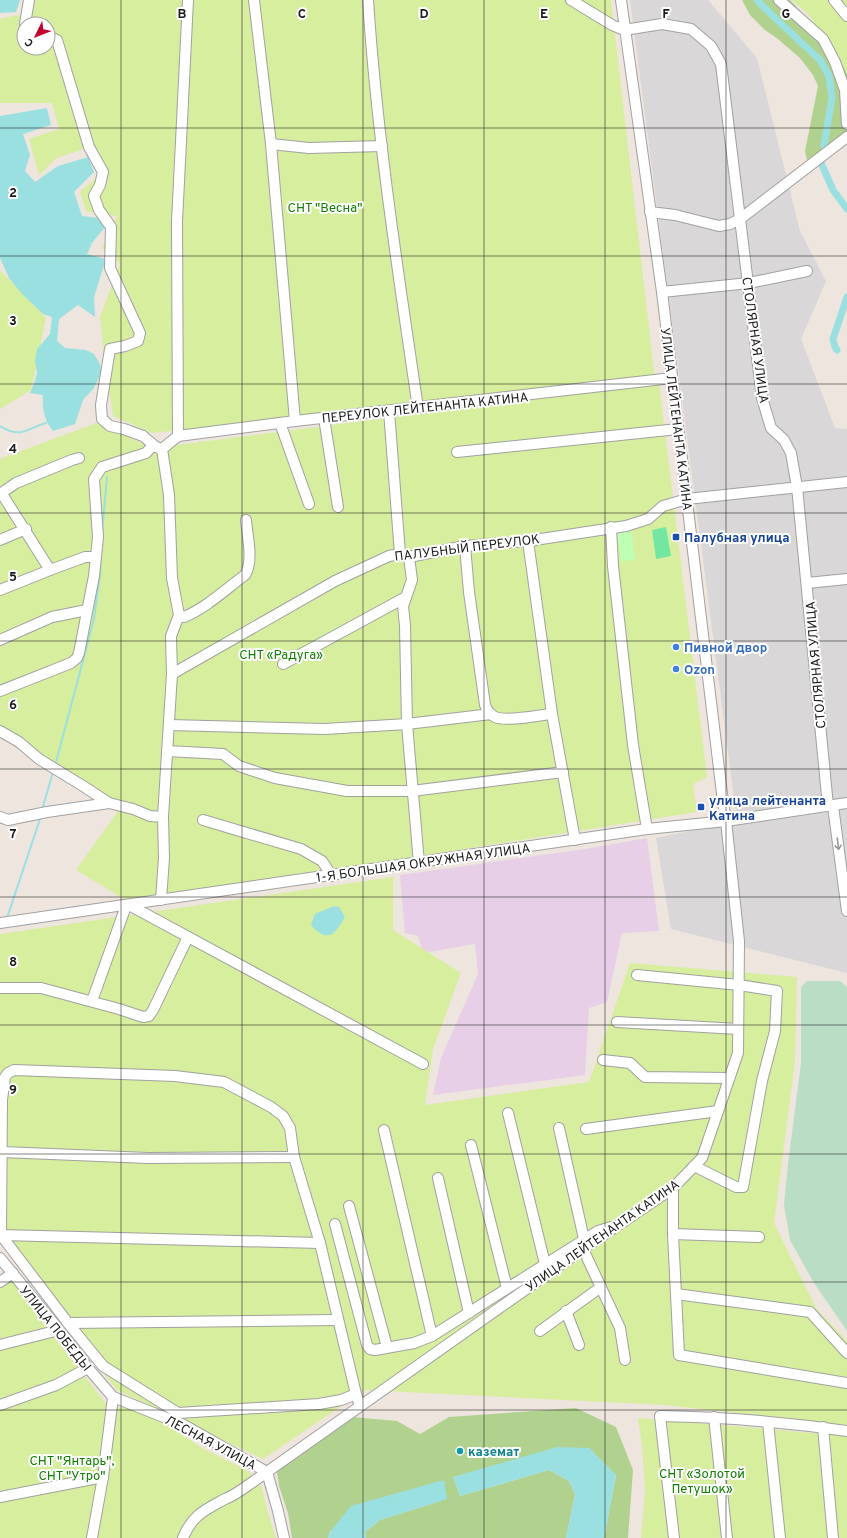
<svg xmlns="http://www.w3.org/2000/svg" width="847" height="1538" viewBox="0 0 847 1538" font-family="Overpass,sans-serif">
<rect width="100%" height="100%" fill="#eee5de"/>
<polygon fill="#d9d7d8" points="630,0 708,0 757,58 800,231 826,281 801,339 835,428 847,429 847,973 671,929 656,838 737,821"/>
<polygon fill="#e7cfe7" points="647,838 659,931 622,933 607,1002 589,1008 585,1075 433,1095 441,1058 478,974 475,944 423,953 418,936 405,933 400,875 585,849"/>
<g fill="#d7ee9e" fill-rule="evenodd">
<path d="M 34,0 L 611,0 L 655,380 L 152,433 L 113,416 L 104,354 L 100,317 L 120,264 L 102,248 L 117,216 L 86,211 L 80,192 L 103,172 L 89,147 L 57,158 L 39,175 L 29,139 L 59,129 L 52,103 L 0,103 L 0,19 L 17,15 L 29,17 ZM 24,24 L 48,24 L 48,48 L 24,48 Z"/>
<polygon points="792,0 847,0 847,74 809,15"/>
<polygon points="0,270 46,318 31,390 0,409"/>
<polygon points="659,383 707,777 693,784 697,812 129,902 76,870 121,807 0,734 0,459 96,423 153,448"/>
<polygon points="393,877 393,930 461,973 433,1049 425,1105 589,1082 630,963 797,977 795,1061 774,1223 816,1308 847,1341 847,1425 665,1405 365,1390 263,1459 117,1390 0,1240 0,934"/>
<polygon points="9,1279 21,1290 45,1326 108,1406 133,1409 170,1427 202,1448 248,1471 262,1488 267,1509 276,1538 0,1538 0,1280"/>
<polygon points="638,1418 847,1436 847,1538 641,1538 645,1489 642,1446"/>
</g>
<g fill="#b1d18f">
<polygon points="742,0 790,0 832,44 847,74 847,133 807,160 805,151 818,86 813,75 800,58 778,39 765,30 750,15"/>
<polygon points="576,1408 616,1427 633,1470 628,1538 604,1538 616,1475 589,1448 453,1477 460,1496 549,1470 569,1481 575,1494 566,1538 366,1538 365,1532 380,1520 447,1499 330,1531 328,1538 292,1538 288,1513 279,1486 276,1466 352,1417 397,1421 420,1434 449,1417"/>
</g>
<polygon fill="#b9dec5" points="807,981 840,981 847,987 847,1331 814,1283 790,1240 784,1205 788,1164 801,1063 801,987"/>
<polygon fill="#beffb4" points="631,529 635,560 621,561 617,531"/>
<polygon fill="#73e6a1" points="666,527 671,556 656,559 652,530"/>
<g fill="#9ae0e0">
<polygon points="0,0 20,0 16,12 0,13"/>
<path d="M 47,108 L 51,125 L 23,134 L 30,155 L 25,171 L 35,182 L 58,166 L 88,157 L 94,172 L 74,192 L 82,216 L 99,218 L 106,226 L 92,243 L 87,254 L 106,259 L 94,297 L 95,317 L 78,305 L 59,319 L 57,341 L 65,348 L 86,350 L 94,354 L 99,362 L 102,372 L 94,388 L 83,400 L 75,424 L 53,431 C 44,420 42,409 43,395 L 30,393 L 35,381 L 37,373 L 35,361 L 37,349 L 50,334 L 52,317 L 43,314 L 22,294 L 9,278 L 0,258 L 0,116 Z"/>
<path d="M 334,906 L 339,907 L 345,917 C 335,934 328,944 311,925 L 315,914 Z"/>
<polygon points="557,1447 589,1448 616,1475 604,1538 566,1538 575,1494 569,1481 549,1470 460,1496 453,1477"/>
<polygon points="444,1480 447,1499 380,1520 365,1532 366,1538 328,1538 330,1532 351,1506"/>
</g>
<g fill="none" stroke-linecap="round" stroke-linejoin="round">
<g stroke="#9ae0e0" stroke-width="2">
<path d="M 0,426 C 22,439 25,429 46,423"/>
<polyline points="102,533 107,477"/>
<polyline points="55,766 94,619 100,575 101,552"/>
<polyline points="42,810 53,772"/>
<polyline points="7,918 41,816"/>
</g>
<g stroke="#9ae0e0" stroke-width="7">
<polyline points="757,0 777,20 820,60 829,76 832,98 824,145"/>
<polyline points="821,163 833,190 847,209"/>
<polyline points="837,350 835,347 833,339 847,297"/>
</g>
<defs>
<g id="minor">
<polyline points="254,0 271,144 295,421"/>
<path d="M 368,0 C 377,137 398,272 418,408"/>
<polyline points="571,0 612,25 624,30 662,24 691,29 711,46 721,64 762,398 771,428 784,440 791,453 797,487 828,806"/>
<polyline points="779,0 823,39 835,62 845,90 847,124"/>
<polyline points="834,0 847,16"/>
<polyline points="25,24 29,0"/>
<polyline points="48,36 57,40 89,147 103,172 100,185 94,196 99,210 111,227 110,268 140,333 138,341 125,346 110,349 101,405 102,419 110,426 124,429 143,436 156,447 162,449 178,436 177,222 188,0"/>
<polyline points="271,144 309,148 382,146"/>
<polyline points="650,212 675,215 719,226 730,224 740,219 847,137"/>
<polyline points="662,292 749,283 807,271"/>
<polyline points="389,411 400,554"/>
<polyline points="324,418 338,507"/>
<polyline points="280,423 309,504"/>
<polyline points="178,436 295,421 672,378"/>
<polyline points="162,449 169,495 172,578 179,615 171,636 172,674 163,817"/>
<polyline points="457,452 678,429"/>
<polyline points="0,494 16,483 72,460 79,458"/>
<polyline points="2,494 50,570 85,557 96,557"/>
<polyline points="611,527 613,566 633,745 647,829"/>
<polyline points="0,540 26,529"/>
<polyline points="528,541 552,714 575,840"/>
<path d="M 465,546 L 469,592 L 485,705 C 487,710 490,715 495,717 C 507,722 539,715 552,714"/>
<polyline points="409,557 412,580 403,606 405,626 407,724 419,863"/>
<polyline points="807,583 847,579"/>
<polyline points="0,590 50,570"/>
<path d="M 179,615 L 184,617 C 206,608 226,589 245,575 C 254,560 247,536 246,520"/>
<polyline points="0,640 52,617 87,610"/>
<polyline points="283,664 406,597"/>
<polyline points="172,674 335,581 389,556 400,554 409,557 465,546 528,541 626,526 648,519 663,506 687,499 847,482"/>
<polyline points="0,691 71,663 77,658 79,653 94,576 98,537 94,479 102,467 146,453 153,445"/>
<polyline points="169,725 325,729 407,724 491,714"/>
<polyline points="0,731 19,742 39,759 83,786 109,803 133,809 150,816 163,817 164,858 161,900"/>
<polyline points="167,751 223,754 239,766 275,778 347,791 412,791 563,772"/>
<polyline points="833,806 847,911"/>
<polyline points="0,817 8,820 47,812 109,803"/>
<polyline points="203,820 301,849 322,861 332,876"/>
<polyline points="129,905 423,1064"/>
<polyline points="0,923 647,829 726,821 847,803"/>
<polyline points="637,975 739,985 777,991 775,1031 762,1081 743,1187 736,1187 694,1166"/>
<polyline points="0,988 41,988 119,1009 143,1017 149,1016 153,1010 188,937"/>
<polyline points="92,1001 126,906"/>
<polyline points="617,1022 738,1029"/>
<polyline points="603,1060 630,1063 645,1077 729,1078"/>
<polyline points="508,1113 545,1264"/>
<polyline points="559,1128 584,1239"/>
<polyline points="586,1129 718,1111"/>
<polyline points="384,1130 432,1336"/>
<polyline points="471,1145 507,1288"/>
<polyline points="2,1152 148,1158 294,1157"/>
<polyline points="438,1178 469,1313"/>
<polyline points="673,1188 673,1234 679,1355 847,1383"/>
<polyline points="349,1206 387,1347"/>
<polyline points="335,1224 367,1345 370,1349 375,1350 414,1343 432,1336 598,1231 611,1227"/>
<polyline points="673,1234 759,1237"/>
<polyline points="0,1235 320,1243"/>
<polyline points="583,1249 620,1328 625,1360"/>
<polyline points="0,1258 59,1330 88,1368 113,1397 184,1425 267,1472 278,1511 284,1538"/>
<polyline points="0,1282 13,1273"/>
<polyline points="676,1294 810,1312 847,1353"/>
<polyline points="566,1311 579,1345"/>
<polyline points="68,1323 337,1320"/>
<polyline points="540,1331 601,1287"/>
<polyline points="0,1345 59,1330"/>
<polyline points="356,1394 320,1243 294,1157 290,1128 283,1116 271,1107 224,1082 175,1076 14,1070 8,1073 5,1077 2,1100 1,1235 68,1323 103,1366 178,1413 319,1404 341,1400 356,1394 360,1406"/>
<polyline points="0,1405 56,1385 88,1368"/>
<polyline points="714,1417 727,1538"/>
<polyline points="768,1422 780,1538"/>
<polyline points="823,1427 833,1538"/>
<polyline points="0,1497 103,1477"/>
<polyline points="92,1538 103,1477 113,1397"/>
<path d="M 183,1538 C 192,1515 205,1510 225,1499 C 233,1496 240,1491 247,1486 L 583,1249 L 673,1188 L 702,1158 L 738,1053 L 739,941 L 726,821 L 723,802 L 662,292 L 621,0"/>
<path d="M 674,1538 L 660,1416 C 723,1417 785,1422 847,1431"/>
</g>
</defs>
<use href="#minor" stroke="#a1a1a1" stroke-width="12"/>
<use href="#minor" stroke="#fff" stroke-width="10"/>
</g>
<defs><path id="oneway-shaft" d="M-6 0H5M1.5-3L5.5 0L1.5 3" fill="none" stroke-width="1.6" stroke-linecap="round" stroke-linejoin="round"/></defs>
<use stroke="#989898" href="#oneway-shaft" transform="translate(838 844) rotate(83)"/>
<path fill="none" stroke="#1a1a1a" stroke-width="1" stroke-opacity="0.55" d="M 121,0 L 121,1538M 242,0 L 242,1538M 363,0 L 363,1538M 484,0 L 484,1538M 605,0 L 605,1538M 726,0 L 726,1538M 0,128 L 847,128M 0,256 L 847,256M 0,384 L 847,384M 0,513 L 847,513M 0,641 L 847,641M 0,769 L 847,769M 0,897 L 847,897M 0,1025 L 847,1025M 0,1154 L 847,1154M 0,1282 L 847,1282M 0,1410 L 847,1410"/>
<g fill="#1a4fb4" stroke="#fff" stroke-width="1.5">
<rect x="672" y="533" width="8" height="8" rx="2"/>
<rect x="697" y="803" width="8" height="8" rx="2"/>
</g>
<g fill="#3f7fe0" stroke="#fff" stroke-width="1.5">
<circle cx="676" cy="647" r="4"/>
<circle cx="676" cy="669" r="4"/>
</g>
<circle fill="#0f9aa8" stroke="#fff" stroke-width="1.5" cx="460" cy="1451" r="4"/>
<g text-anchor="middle" stroke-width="4" stroke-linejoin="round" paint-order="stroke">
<g font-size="13" fill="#128001" stroke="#fff">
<text x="325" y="212">СНТ "Весна"</text>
<text x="281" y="659">СНТ «Радуга»</text>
<text x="72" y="1465">СНТ "Янтарь",<tspan x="72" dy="15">СНТ "Утро"</tspan></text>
<text x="702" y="1478">СНТ «Золотой<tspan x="702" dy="15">Петушок»</tspan></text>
</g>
<g font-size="13" fill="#1a1a1a" stroke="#fff">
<text transform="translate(756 340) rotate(82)" y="5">СТОЛЯРНАЯ УЛИЦА</text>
<text transform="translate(425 407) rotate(-6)" y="5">ПЕРЕУЛОК ЛЕЙТЕНАНТА КАТИНА</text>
<text transform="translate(677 419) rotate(83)" y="5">УЛИЦА ЛЕЙТЕНАНТА КАТИНА</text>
<text transform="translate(467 547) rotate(-7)" y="5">ПАЛУБНЫЙ ПЕРЕУЛОК</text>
<text transform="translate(815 665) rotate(-95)" y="5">СТОЛЯРНАЯ УЛИЦА</text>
<text transform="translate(423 862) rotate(-8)" y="5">1-Я БОЛЬШАЯ ОКРУЖНАЯ УЛИЦА</text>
<text transform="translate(602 1235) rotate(-35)" y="5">УЛИЦА ЛЕЙТЕНАНТА КАТИНА</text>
<text transform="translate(56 1328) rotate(51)" y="5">УЛИЦА ПОБЕДЫ</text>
<text transform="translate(211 1442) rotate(28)" y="5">ЛЕСНАЯ УЛИЦА</text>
</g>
<g font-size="13" font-weight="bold" fill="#164399" stroke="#fff" text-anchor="start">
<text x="684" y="542">Палубная улица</text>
<text x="709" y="805">улица лейтенанта<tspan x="709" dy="15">Катина</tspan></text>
</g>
<g font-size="13" font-weight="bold" fill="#366cbe" stroke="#fff" text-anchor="start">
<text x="684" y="652">Пивной двор</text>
<text x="684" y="674">Ozon</text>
</g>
<g font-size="13" font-weight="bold" fill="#0d838f" stroke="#fff" text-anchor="start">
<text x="468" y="1456">каземат</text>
</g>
</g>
<g font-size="13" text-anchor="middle" font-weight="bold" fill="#1a1a1a" stroke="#fff" stroke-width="4" stroke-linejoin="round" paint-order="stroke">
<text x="182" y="18">B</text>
<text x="302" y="18">C</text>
<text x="424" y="18">D</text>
<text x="544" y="18">E</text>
<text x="666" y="18">F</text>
<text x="786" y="18">G</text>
<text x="13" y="197">2</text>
<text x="13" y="325">3</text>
<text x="13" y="453">4</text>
<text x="13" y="581">5</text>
<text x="13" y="709">6</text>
<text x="13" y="838">7</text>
<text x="13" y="966">8</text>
<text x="13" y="1094">9</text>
</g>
<g transform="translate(36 36) rotate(227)"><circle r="19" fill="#ffffff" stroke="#a3a3a3"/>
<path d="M0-3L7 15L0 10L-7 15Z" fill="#c5002a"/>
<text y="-6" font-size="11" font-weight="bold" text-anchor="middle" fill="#1a1a1a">С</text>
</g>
</svg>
